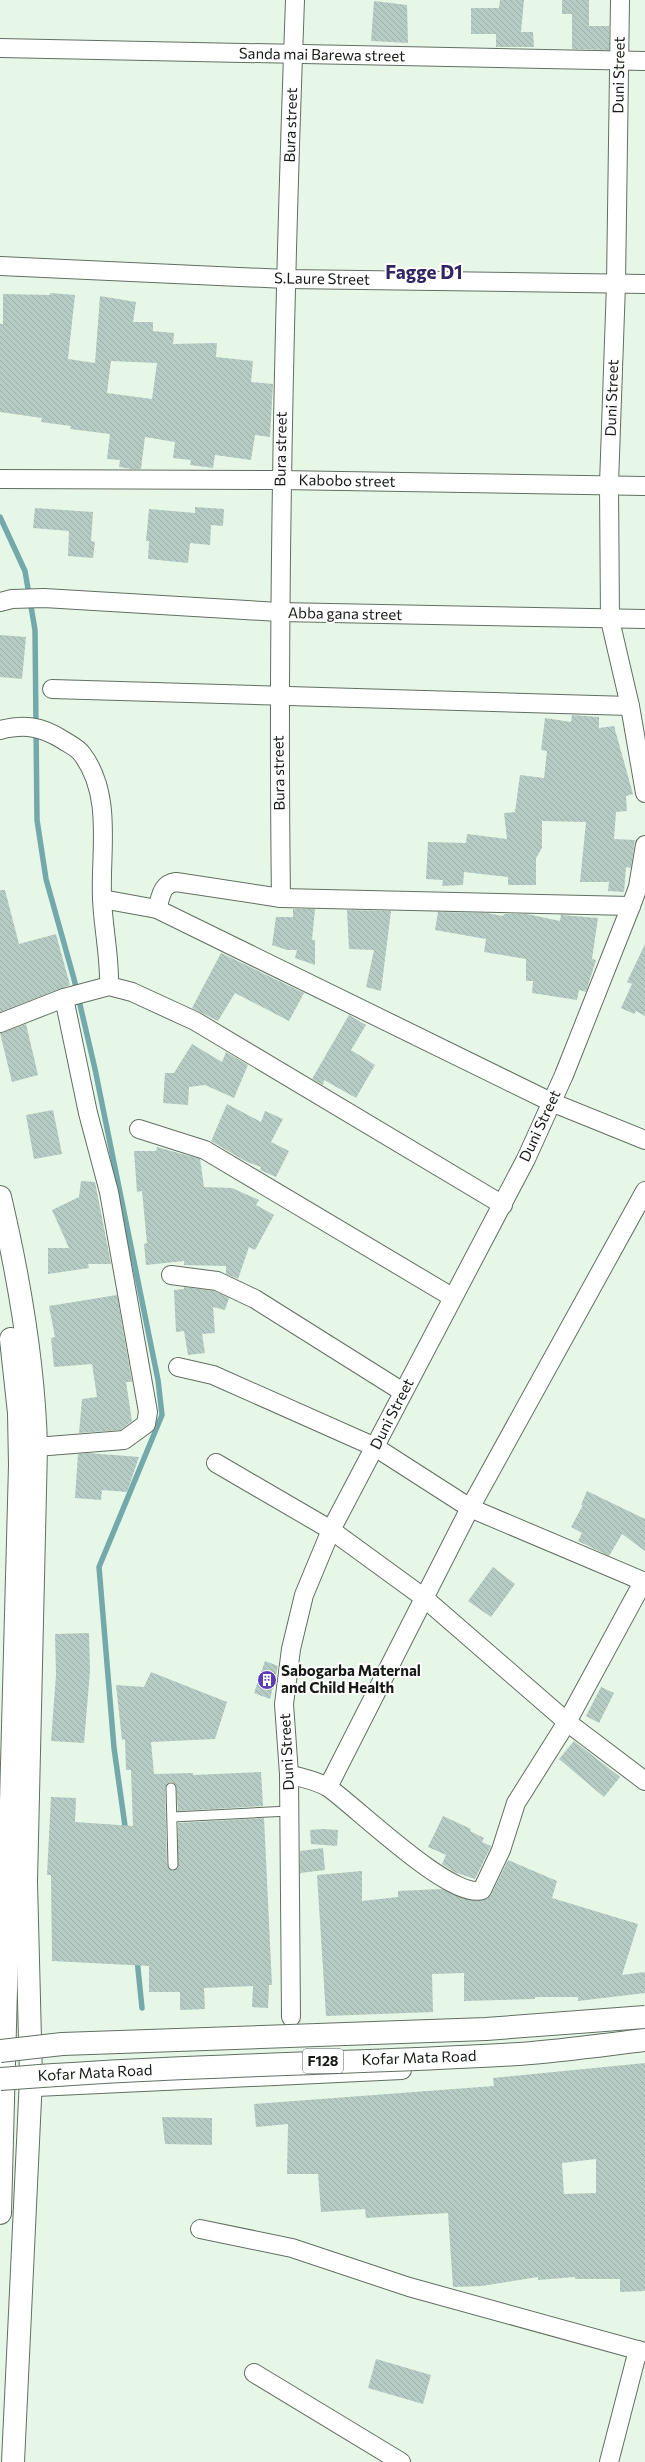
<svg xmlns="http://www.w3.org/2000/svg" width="645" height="2462" viewBox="0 0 645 2462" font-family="Commissioner,sans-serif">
<defs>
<pattern id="building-back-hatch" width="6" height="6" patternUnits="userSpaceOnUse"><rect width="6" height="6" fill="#b5cbc4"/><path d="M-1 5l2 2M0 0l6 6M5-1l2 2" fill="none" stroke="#9baea8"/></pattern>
</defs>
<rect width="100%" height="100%" fill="#e7f7e7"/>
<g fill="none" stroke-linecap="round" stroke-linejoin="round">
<g stroke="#74a9ac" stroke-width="5.5">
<polyline points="0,517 25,571 35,630 37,820 46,879 74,979 95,1069 158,1380 162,1415 99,1567 114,1748 126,1833"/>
<polyline points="137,1959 142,2008"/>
</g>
</g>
<g fill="url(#building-back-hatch)" fill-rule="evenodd">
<polygon points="500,0 524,0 521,32 533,32 534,47 496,47 496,34 471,34 471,8 499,8"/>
<polygon points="562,0 589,0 589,26 609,26 609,50 572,49 572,14 562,14"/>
<polygon points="374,1 407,5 408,43 371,41"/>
<path d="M 50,293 L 75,295 L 68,359 L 95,363 L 100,296 L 136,302 L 133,322 L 153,322 L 153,331 L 174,333 L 173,344 L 217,343 L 216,357 L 253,361 L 251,382 L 273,384 L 270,437 L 255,435 L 251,460 L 215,455 L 213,468 L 190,465 L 191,460 L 173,458 L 175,442 L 145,437 L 141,469 L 131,469 L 119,467 L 120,460 L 107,459 L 110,434 L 70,429 L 71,426 L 41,422 L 42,418 L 0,412 L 0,324 L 3,324 L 3,294 L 50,295 ZM 111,361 L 157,363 L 152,399 L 107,393 Z"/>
<polygon points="195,507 224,509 223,526 211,525 210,545 190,543 188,563 148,559 149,541 146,541 149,509 195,513"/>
<polygon points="35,508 93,512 91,541 95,542 93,558 68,556 69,531 33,528"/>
<polygon points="0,635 26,637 22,679 0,677"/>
<polygon points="572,715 599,717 599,728 614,726 633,794 626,796 627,811 616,812 614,839 635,840 631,868 626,867 624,892 608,891 609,882 580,882 586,822 542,821 542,848 536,858 536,885 508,885 508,877 464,872 463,885 442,886 443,880 426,879 428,842 466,843 467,834 507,839 504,813 515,812 520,775 544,778 547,751 541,750 545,718 571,722"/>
<polygon points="0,890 5,890 19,944 56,934 70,985 0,1012"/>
<polygon points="293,909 315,909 312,940 315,940 315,965 295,958 297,950 287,950 272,945 276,917 293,917"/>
<polygon points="347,910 391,911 381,991 366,987 374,950 349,949"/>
<polygon points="438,912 487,913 503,916 504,914 527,914 560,921 561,915 598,918 592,959 596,960 586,992 579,990 577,1000 532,993 533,981 526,981 526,959 484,952 486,939 435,930"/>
<polygon points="645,944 645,1016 636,1011 634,1014 621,1008 632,984 627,982"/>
<polygon points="221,953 304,993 289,1021 235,993 218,1021 192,1008"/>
<polygon points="349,1015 366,1025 351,1050 375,1065 356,1098 324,1080 323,1085 312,1079"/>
<polygon points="26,1024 38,1075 12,1082 0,1033"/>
<polygon points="192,1044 222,1062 226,1052 248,1065 234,1098 205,1085 189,1087 188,1105 163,1103 165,1073 174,1073"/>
<polygon points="227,1104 261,1122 265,1111 283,1119 271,1142 289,1151 276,1177 260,1170 261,1167 245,1161 211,1141"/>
<polygon points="53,1110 62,1154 34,1159 26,1115"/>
<polygon points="157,1147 200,1159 204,1187 232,1188 259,1200 256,1205 274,1215 255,1250 249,1247 238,1279 226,1274 226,1266 184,1265 184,1261 146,1265 144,1244 147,1243 142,1191 137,1192 134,1151 156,1151"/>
<polygon points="81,1181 95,1182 111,1264 88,1264 89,1268 48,1274 48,1248 69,1248 52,1210 79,1197"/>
<polygon points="184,1287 214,1291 229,1298 225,1310 213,1307 215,1333 202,1334 205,1353 188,1355 184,1331 176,1332 174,1290 184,1289"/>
<polygon points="117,1295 132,1382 126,1382 132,1421 120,1430 79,1433 82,1399 97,1397 92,1364 54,1367 51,1338 55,1337 49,1306"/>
<polygon points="88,1453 139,1457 127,1492 102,1490 101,1500 75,1498 78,1454"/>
<polygon points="587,1491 645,1519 645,1551 622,1534 609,1556 578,1541 582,1533 571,1527 583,1505 581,1505"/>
<polygon points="493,1567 515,1584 491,1617 468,1601"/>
<polygon points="89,1633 90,1671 84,1743 51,1741 56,1675 55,1634"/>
<polygon points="265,1661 278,1666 270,1699 254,1693"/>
<polygon points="151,1672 227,1702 215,1739 151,1742 154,1774 193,1773 193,1775 261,1772 263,1806 178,1811 176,1785 171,1782 168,1783 165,1788 167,1865 173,1871 178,1868 178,1823 264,1818 272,1985 269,1985 268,2008 252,2007 253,1986 204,1988 205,2009 180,2010 180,1992 149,1992 149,1966 52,1961 51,1875 47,1875 51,1797 76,1798 75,1822 133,1826 131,1770 126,1770 125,1739 122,1740 116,1685 144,1687"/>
<polygon points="601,1687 614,1693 599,1723 586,1716"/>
<polygon points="574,1741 620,1777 604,1797 559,1759"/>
<polygon points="443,1816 471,1829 470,1831 484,1838 482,1842 491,1846 475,1879 454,1872 442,1864 446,1855 428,1847"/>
<polygon points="323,1829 338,1830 337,1846 311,1844 310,1830"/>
<polygon points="323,1848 325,1870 300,1873 300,1851"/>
<polygon points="508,1860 557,1881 552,1898 638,1924 622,1975 645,1972 645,1993 578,2001 578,1997 535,1997 535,1999 464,2001 464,1973 432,1974 433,2012 326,2016 317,1875 362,1871 362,1901 398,1897 398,1891 442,1889 464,1899 482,1900 491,1895"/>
<path d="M 645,2063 L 645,2291 L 620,2292 L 620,2279 L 575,2279 L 575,2277 L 538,2280 L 538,2277 L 482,2286 L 453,2287 L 448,2213 L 366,2218 L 365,2209 L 321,2212 L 318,2174 L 287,2174 L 288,2124 L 256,2127 L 254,2104 L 494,2086 L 493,2078 ZM 596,2159 L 596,2193 L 564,2194 L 562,2163 Z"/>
<polygon points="162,2117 212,2118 212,2145 165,2144"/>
<polygon points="376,2359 431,2375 423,2404 368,2388"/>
</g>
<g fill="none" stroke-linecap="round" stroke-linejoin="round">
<defs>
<g id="lane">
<polyline points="171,1788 173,1865"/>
<polyline points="173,1817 289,1811"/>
</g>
<g id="street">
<polyline points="620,0 616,284 609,484 610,620 630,706 645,793"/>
<polyline points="0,48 645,61"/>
<polyline points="0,266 286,279 645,284"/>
<polyline points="0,479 280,480 645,486"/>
<polyline points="0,602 12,599 44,598 279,612 645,619"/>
<polyline points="52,689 630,706"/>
<path d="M 0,730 C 24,724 41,726 63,740 C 69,744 78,748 82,754 C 113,795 100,851 102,898 C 103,928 110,956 109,986"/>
<path d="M 281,898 C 277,598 284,299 295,0"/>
<polyline points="102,899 157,909 551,1102 645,1140"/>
<path d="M 157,909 C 161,897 161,884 176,882 L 281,898 L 631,906"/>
<polyline points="0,1023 64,998 109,986 132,992 195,1021 503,1205"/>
<polyline points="139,1129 205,1150 452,1297"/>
<polyline points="171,1275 217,1281 255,1299 403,1392"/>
<polyline points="178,1367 213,1375 375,1447 470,1508 645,1582"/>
<polyline points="36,1447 124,1440 146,1424 148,1412 109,1192 88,1113 64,998"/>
<polyline points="216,1463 331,1530 423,1597 567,1722 645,1781"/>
<path d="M 289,1774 C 301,1778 319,1781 329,1788 C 356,1807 452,1901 482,1890 L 501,1850 L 516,1803 L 567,1722 L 643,1582"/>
<polyline points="328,1787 470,1508 645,1191"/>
<polyline points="291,2017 289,1774 284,1704 291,1649 304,1595 331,1530 526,1159 564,1075 631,906 638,887 645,845"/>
<polyline points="36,2087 402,2070"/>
<polyline points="200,2229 292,2248 409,2287 645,2352"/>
<polyline points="254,2373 401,2462"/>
<polyline points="609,2462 638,2350"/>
</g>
<g id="secondary">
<path d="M 0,1197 C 19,1278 34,1363 36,1447 L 26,1882 L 31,2078 L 13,2462"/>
<polyline points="0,2213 20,1465 19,1413 11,1339"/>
</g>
</defs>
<use href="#lane" stroke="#616f62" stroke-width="11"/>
<use href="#street" stroke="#616f62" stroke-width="20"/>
<use href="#secondary" stroke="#616f62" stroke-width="24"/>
<use href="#lane" stroke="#fff" stroke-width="9"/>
<use href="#street" stroke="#fff" stroke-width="18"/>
<use href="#secondary" stroke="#fff" stroke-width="22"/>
<defs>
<g id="primary-bridge">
<polyline points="0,2051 62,2044 486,2029 645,2017"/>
<path d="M 0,2079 C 173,2065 346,2064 519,2054 C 561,2051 603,2045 645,2040"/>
</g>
</defs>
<use href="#primary-bridge" stroke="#616f62" stroke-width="24" stroke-linecap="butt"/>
<use href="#primary-bridge" stroke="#fff" stroke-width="22"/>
</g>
<defs>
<symbol id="building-disc" viewBox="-11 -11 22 22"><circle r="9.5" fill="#5b3eb6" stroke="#fff"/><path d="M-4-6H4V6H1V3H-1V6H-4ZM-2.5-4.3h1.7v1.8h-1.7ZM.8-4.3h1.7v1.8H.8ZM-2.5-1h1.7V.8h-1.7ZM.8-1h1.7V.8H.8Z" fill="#fff"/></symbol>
</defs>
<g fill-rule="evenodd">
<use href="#building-disc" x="256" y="1669" width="22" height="22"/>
</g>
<g text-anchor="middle" stroke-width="4" stroke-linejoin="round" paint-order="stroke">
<rect fill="#fff" stroke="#5c5f5c" stroke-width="1" x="303" y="2049" width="40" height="24" rx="3"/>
<g font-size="14" font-weight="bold" fill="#161b16">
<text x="323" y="2066">F128</text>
</g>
<g font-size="15" fill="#161b16" stroke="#fff">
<text transform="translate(322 55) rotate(1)" y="5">Sanda mai Barewa street</text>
<text transform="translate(619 75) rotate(-89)" y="5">Duni Street</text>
<text transform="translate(291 125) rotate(-88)" y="5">Bura street</text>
<text transform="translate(322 279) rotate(1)" y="5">S.Laure Street</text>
<text transform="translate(612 398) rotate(-88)" y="5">Duni Street</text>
<text transform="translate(281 449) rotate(-89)" y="5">Bura street</text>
<text transform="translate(347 481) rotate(1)" y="5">Kabobo street</text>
<text transform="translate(345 614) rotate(1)" y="5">Abba gana street</text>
<text transform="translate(279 773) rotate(-91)" y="5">Bura street</text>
<text transform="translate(540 1126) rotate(-65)" y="5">Duni Street</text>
<text transform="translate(392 1414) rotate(-63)" y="5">Duni Street</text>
<text transform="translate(287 1752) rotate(-93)" y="5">Duni Street</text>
<text transform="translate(419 2058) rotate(-2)" y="5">Kofar Mata Road</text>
<text transform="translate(95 2073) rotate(-3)" y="5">Kofar Mata Road</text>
</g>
<g font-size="15" font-weight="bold" fill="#161b16" stroke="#fff" text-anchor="start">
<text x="281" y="1676">Sabogarba Maternal<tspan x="281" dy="17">and Child Health</tspan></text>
</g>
<g font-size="19" font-weight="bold" fill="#312661" stroke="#fff">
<text x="424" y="279">Fagge D1</text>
</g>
</g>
</svg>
